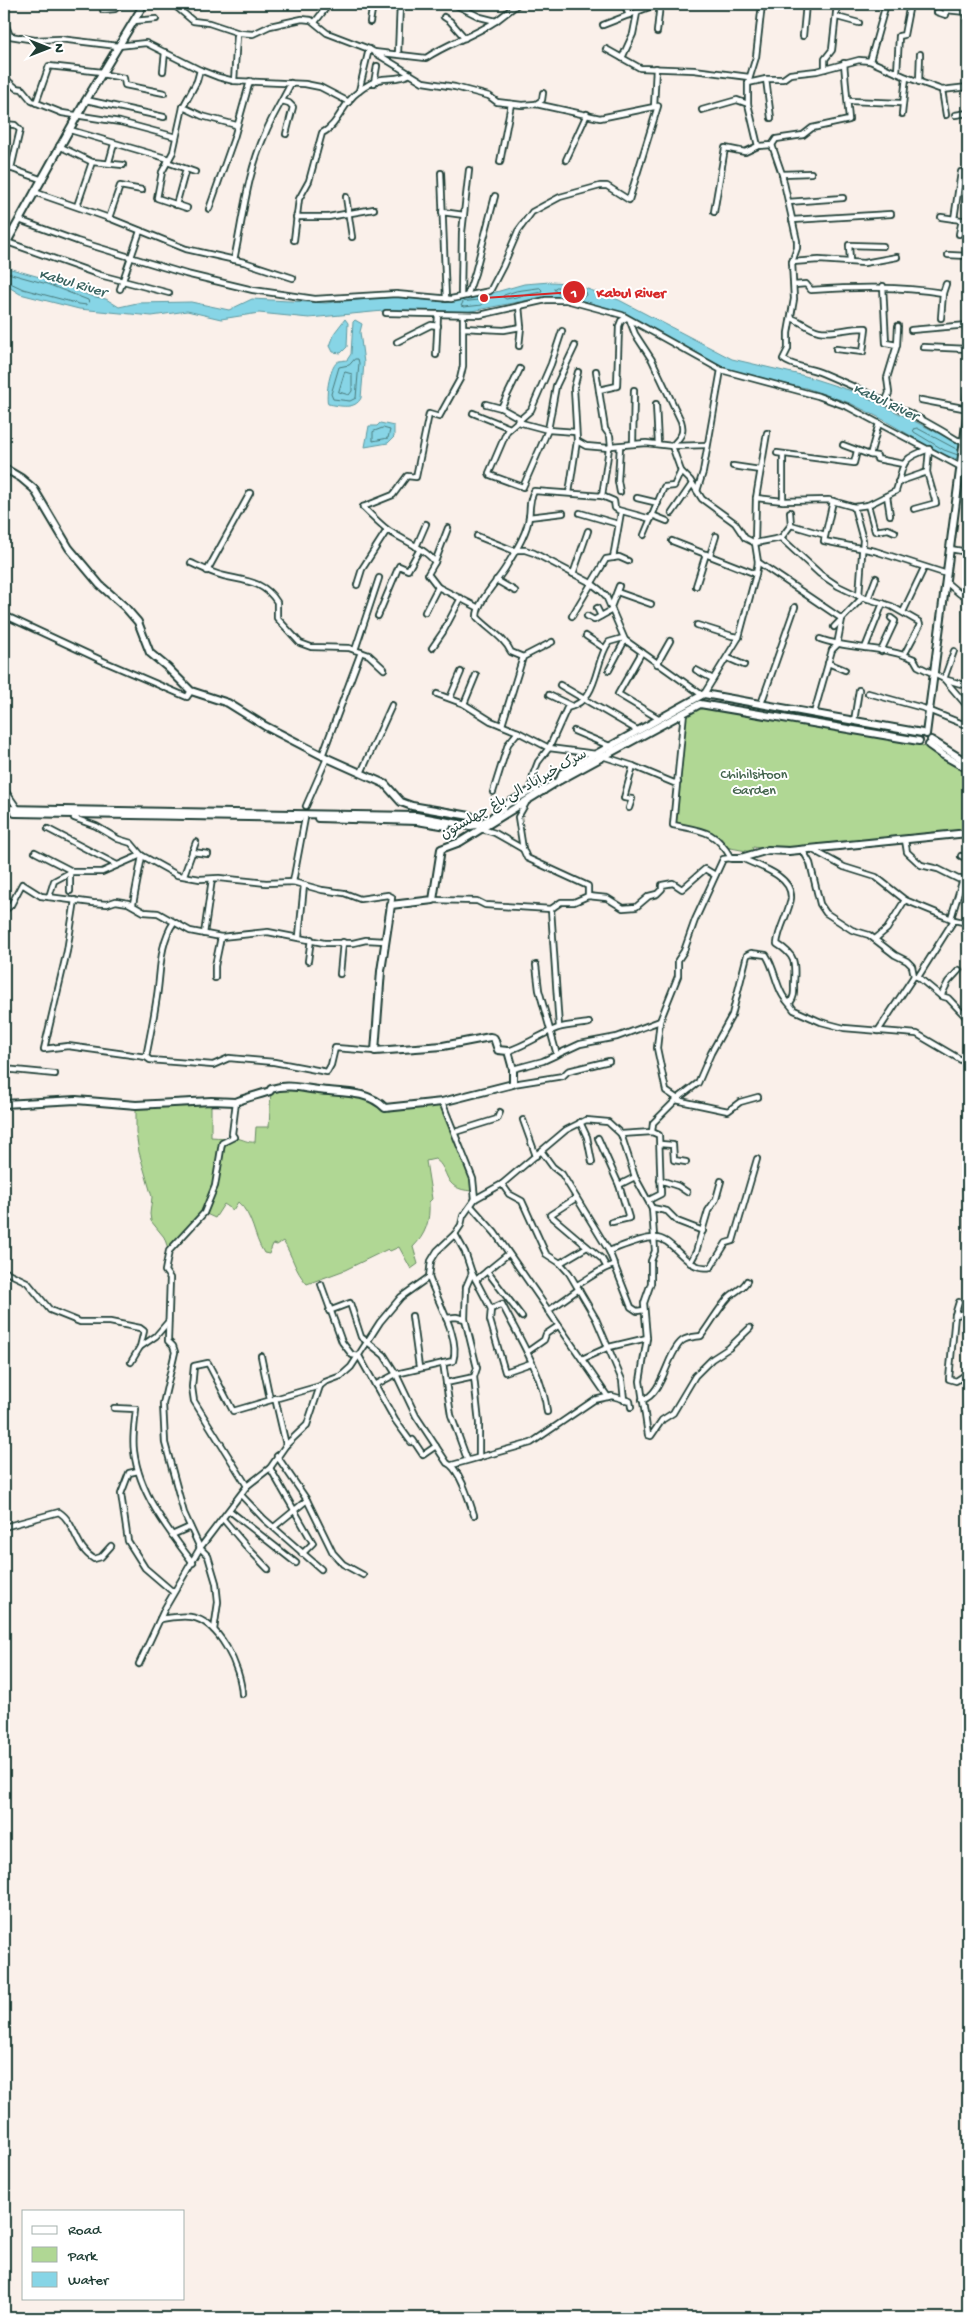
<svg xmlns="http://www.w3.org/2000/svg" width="972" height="2322" viewBox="0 0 972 2322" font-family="'Gochi Hand','Playpen Sans Arabic',sans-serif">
<rect width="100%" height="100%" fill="#faf0ea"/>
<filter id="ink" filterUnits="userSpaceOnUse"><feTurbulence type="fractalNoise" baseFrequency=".02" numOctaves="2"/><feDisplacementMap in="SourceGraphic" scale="10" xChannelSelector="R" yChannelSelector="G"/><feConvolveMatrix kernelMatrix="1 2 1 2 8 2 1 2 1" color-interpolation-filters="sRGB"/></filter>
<g filter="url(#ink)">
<g fill="#b0d794" stroke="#688a64">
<polygon points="703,706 917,743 968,771 968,830 778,850 753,847 752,852 725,847 721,837 674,824 683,715"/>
<path d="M 271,1089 L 351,1091 L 386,1108 L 442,1102 L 472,1180 L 472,1191 C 441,1189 451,1170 435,1159 L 426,1161 L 432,1199 L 429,1202 C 430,1221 426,1234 413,1247 L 418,1264 L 411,1269 L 399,1247 L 390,1251 L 388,1249 L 345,1270 L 307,1284 C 294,1270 293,1256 283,1241 L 277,1245 L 273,1244 L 269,1254 L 264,1253 C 253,1236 254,1216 238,1202 L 233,1210 L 224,1204 L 215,1218 L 204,1213 L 169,1251 L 164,1237 L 151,1221 L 150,1214 L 152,1197 L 139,1152 L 136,1133 L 136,1105 L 211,1101 L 211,1137 C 220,1138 228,1137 236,1138 C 243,1139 248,1143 255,1142 L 256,1127 L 269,1127 Z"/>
</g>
<g fill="#87d5e6" stroke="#5d989f">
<polygon points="4,267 54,281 90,296 106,299 119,307 137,303 191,302 229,310 252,299 326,303 397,296 442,301 489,294 524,284 550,282 570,283 619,300 732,359 805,376 858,393 968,448 968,463 942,454 882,419 850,403 806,388 745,376 717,366 621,314 569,299 544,297 461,313 383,311 309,318 259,313 221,319 187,311 152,316 79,309 20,294 4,284"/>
<polygon points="345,319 348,323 347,347 341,353 333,352 330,346 335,332"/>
<path d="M 355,320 L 362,324 L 360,332 L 364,363 L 361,398 C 355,410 340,406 328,404 C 325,396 330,364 339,361 C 339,361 346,360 347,360 L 351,354 L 353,322 Z"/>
<polygon points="380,423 394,426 394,437 388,443 365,447 369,426 377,426"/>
</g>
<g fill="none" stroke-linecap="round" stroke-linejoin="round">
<g stroke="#497a7b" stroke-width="1">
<polyline points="4,272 47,284 88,300 89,303 87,305 79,304 23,289 4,280"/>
<polygon points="557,287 585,292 586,295 584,297 556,292 554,289"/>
<polygon points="540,288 542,290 541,292 506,299 503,297 504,295 516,291"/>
<polygon points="481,300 484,302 482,305 464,307 461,306 463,302"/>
<polygon points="355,359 358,359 359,363 356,398 350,401 333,399 331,394 339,367 349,365"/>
<polygon points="345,372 352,374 352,391 349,395 339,392"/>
<polygon points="383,428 390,430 388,438 373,441 373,432"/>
<polyline points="958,455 944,450 914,432 913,429 917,428 958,450"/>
</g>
<defs>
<g id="street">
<polyline points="173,4 193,21 209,23 239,33 253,34 270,26 302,19 311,20 327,33 369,49 423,82 455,87 489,96 497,102 522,105 536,104 600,118 654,107"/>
<polyline points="454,4 480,17 496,21 518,4"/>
<polyline points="624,4 629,15"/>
<polyline points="965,4 968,27"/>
<polyline points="103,10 115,9 121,4"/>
<polyline points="946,10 966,12"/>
<polyline points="937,12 946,15 946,4"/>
<polyline points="444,17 450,21 465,38"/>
<polyline points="837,17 859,23"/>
<polyline points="134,21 156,19"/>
<polyline points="315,22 329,4"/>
<polyline points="370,22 373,4"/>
<polyline points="603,25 657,4"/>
<polyline points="4,27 6,26 10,36 35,40 60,39 118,46 146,43 200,70 218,77 234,81 305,84 320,87 349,102"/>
<polyline points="657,32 660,4"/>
<polyline points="803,36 806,4"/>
<polyline points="606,49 640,68 694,70 749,77"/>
<path d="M 374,52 L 426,58 C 448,43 474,36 496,21"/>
<polyline points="398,54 400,4"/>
<polyline points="622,58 633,34 637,13"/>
<polyline points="870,61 886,4"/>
<polyline points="825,69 825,59 832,50 837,4"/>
<polyline points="163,71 165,52"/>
<polyline points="897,73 899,36 904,35 910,4"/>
<polyline points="101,74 124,78 125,85 164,93"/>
<polyline points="766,79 771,118"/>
<polyline points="234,81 237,36"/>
<polyline points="919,82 920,54"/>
<polyline points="374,83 377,66"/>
<polyline points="748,83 766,79 783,79 790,74 817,71 859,60 870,61 906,77 942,90 968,87"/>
<polyline points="4,90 7,80 16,88 22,89 32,101 62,113 120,122 176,137"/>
<polyline points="942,90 946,115"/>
<polyline points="359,91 369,49"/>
<polyline points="86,100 164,117"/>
<polyline points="282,101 289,103 293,107 286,134"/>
<polyline points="849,101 901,103"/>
<polyline points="36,103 49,66 102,72"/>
<polyline points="536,104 542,100 543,93"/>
<polyline points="183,107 202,116 236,125"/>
<polyline points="702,110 737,100 748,104"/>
<polyline points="902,114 906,77"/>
<polyline points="955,115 968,113"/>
<polyline points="4,124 15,125 20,130 11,168"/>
<polyline points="70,130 169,159"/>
<path d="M 772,145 L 782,174 L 797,241 L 797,248 L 792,262 L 794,299 L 788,333 L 788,349 L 783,359 C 792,367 811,368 822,373 C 869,393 914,413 957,440 L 963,441"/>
<polyline points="59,146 92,162 123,165"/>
<polyline points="758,146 748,104 748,83 756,57 762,4"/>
<polyline points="566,160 587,114"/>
<polyline points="109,162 114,144"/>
<polyline points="167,162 195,172"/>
<polyline points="500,162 511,104"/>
<polyline points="4,166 43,180"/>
<polyline points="441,173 446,299"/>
<polyline points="782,174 811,173"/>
<polyline points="34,192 109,218 186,249 244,262 293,278"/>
<polyline points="346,197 352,237"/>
<polyline points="788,202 843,198"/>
<polyline points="176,205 186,169"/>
<polyline points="77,206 92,162"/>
<polyline points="187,208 157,198 162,172 173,152 183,107 197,81 200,70"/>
<polyline points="209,209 234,138 250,81"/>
<polyline points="442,212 464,215"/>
<polyline points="714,212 725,148 745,152 758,146 772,145 776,139 803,135 812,128 849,120 844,63"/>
<polyline points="296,217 328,217 374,209"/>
<polyline points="941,217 968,221"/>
<polyline points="109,218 120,186 142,190"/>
<polyline points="954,219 961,172"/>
<polyline points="19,220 77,241 186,274 253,290 315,299 396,294 451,299 490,291 503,266 518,231 532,212 560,197 600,186 607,186 629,200 658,106 654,107 656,68"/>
<polyline points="792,220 891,214"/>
<polyline points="959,234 962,220"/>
<path d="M 294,240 L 299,199 L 309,181 L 322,133 C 338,126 343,102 358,92 C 364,87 375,80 383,79 C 393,78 401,79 410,74"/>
<polyline points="7,242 100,275 169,293"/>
<polyline points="948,255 968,256"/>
<path d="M 234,260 C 243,218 247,174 265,134 C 272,116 283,100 291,83"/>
<polyline points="850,261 849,245 883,246"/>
<polyline points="792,262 819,260 864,263 897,257"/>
<path d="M 794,285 L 806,284 L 811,290 C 856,287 898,286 943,293"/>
<polyline points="883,286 886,343 897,345 887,378 889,393 886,400"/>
<polyline points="120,289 140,231"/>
<polyline points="467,296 475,273 495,196"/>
<polyline points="461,297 462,232 469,170"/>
<polyline points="386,313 480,315 546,300 566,300 622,315 721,370 818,396 848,407 959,466 968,468"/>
<path d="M 791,318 C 801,321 809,329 819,331 C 834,334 850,327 866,328 L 863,352 L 836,349"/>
<polyline points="941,318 943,293 946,284"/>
<path d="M 630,321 L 635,334 L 652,360 L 681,421 C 685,434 680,437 672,446"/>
<polyline points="463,328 504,330 521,327"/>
<polyline points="911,330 968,325"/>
<polyline points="562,331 551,364 531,410 507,431 489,473 490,475 523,487 548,430 556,386 575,346"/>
<polyline points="397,342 431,325 438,326"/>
<polyline points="897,345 898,326"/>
<polyline points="519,346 521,327 519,306"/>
<polyline points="923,347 968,349"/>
<polyline points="436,355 438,314"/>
<polyline points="596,371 605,429 610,436 611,446"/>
<polyline points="599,390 617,386 619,326 621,321 626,318"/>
<polyline points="921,400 968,409"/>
<polyline points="486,404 501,408 521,419"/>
<polyline points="656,404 658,444"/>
<polyline points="501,408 520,369"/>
<polyline points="473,413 510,428"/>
<polyline points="518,422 548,430 576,432"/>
<polyline points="577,441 586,446 609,448 611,446 646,443 672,446 707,445"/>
<polyline points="633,444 634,390"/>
<polyline points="843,445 870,455 879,423"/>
<polyline points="672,446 681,471 690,480 702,499 735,523 745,538 755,543 781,538 820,574 838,586 859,596 891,606 919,622 920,625 904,655"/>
<polyline points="777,453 854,463 857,451"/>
<polyline points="870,455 877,456 877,459 903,464"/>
<polyline points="733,466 760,470"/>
<polyline points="898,482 927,472"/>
<polyline points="697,491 703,472 721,370"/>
<polyline points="620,492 618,481 620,446"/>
<polyline points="569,493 577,441 574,388 578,372"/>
<polyline points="602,496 609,448"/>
<polyline points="887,496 890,515"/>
<polyline points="637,498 658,503"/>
<path d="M 756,498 L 783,501 L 829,500 L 854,507 L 868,505 L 896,491 C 905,465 897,460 929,449"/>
<polyline points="783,501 783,455"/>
<polyline points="833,501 824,541 875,551 947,574"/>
<polyline points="868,505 875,531 888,529 895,532"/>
<polyline points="363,507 393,495 407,476 416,477 429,414 439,417 460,379 463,366 463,315"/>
<path d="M 363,507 C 371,515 380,524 389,531 C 405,541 424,548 435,562 L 428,574 L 438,587 L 477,607"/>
<polyline points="854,507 863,540 859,596"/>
<polyline points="914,509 936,503 927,472 929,449"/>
<polyline points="580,513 618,524"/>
<polyline points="672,513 692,484"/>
<polyline points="652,515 667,521"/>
<polyline points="529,517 563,513"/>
<polyline points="791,525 825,535"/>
<polyline points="644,535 664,487 674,486 681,471"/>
<polyline points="477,536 512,550 525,550 534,553 591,583 600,590 606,596 625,640 702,695"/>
<polyline points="781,538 791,525 790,512"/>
<polyline points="672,541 756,574"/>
<polyline points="416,547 426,524"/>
<polyline points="950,549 968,552"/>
<polyline points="710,555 716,536"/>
<polyline points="613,558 621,512"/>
<polyline points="435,562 448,528"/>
<polyline points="758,562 842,619 837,645 832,650 814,713"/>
<path d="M 191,563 C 202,568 212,573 224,576 C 245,581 264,581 277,602 L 277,618 L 300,643 L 311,647 L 349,648 L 369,655 L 384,669"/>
<polyline points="207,571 250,493"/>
<polyline points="573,574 588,531"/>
<polyline points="496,580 515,591"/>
<polyline points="946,582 960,594 964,590 968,594"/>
<polyline points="357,585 362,569 387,530"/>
<polyline points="696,586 706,554"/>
<polyline points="617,592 651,604"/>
<polyline points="868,599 876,578"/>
<polyline points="611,607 619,586"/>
<polyline points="597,608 601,616"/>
<polyline points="425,612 438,587"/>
<polyline points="903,612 924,568"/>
<polyline points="4,615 103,661 187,697 191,691"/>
<polyline points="378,616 399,566 408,570 420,549"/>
<polyline points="572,616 606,559 619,557 628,561"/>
<polyline points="587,616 594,620 612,610"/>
<polyline points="697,625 732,636 739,637"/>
<polyline points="834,627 863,597"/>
<polyline points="586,636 604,648"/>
<path d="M 820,639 C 850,650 885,646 914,659 L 918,666 L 944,679 L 968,707"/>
<polyline points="432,648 443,632 461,598"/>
<polyline points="865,648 883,603"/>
<polyline points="355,650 379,578"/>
<polyline points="881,651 895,621 891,618"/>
<polyline points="954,651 944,679 968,686"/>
<polyline points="642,652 618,694 658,718"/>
<path d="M 523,657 L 511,652 C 505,638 488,629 477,617 C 477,601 497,582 506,567 C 514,553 527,534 529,517 C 531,505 528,503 534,491 L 602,496 L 614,501 L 615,508 L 618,510 L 651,519"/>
<polyline points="728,658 744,665"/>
<polyline points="828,663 845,670"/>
<polyline points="657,664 670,641"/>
<polyline points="609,670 625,640"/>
<polyline points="696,670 713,679"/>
<polyline points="560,685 637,730"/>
<polyline points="868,693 923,708 968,726"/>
<polyline points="437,694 464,704 491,721 518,732 549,748 596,754 633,766 674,783 678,782"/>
<polyline points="704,694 739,637 756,574 758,562 755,543 756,498 767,433"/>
<polyline points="549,695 572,706"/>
<polyline points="450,698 461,672"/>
<polyline points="464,704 476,675"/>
<polyline points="761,704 795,607"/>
<polyline points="854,721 859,690"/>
<polyline points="502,725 523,657 552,642"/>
<polyline points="574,731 612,747"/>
<polyline points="322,756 361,652"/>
<polyline points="361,773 392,705"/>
<polyline points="4,789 18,809"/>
<polyline points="493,792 508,744 518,732"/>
<path d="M 531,792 L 533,775 L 538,762 L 549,748 L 567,708 C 600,700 593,664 609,642 L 623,638"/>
<polyline points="526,803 518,817 523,849 527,858 588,886 588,896"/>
<polyline points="306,806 327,758"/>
<polyline points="629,808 632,799 624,798 633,766"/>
<polyline points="74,818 96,826 118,839 131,843 141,855 177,875 200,879 219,878 266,883 293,882 322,890 344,893 360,899 388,895 392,897 391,905"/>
<polyline points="48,829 117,865"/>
<polyline points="481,829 495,833 523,849"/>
<polyline points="905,840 907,852 921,865 938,869 958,879 963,879 951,918"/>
<polyline points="802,849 810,863 820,904 826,913 852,930 869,935 895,955 907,961 912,966 914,976 918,977 941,996 948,998 968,1019"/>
<polyline points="813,850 844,867 876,877 905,900 954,920 968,923"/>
<polyline points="35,852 70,870 70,891"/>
<polyline points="192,852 208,854"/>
<polyline points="961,856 968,859"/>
<path d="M 741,858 C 758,866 792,875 791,898 C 790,910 778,929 777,944 C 797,956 795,964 794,984 C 794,992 795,996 790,1003"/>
<polyline points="184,875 196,842"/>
<polyline points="293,882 305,818"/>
<polyline points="49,897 54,881 71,872 102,872 141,855"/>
<polyline points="75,900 67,951 44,1049 68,1046 146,1057 150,1060 213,1065 229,1058 274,1062 327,1072 331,1065 335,1048 375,1051"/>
<polyline points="433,900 477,901 485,905 551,909 561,902 574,902 588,896 607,898 623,908 636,907 649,896 657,894 662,889 662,885 673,883 682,889 705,869 715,875"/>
<polyline points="133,904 142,856"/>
<polyline points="551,909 559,1027"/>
<polyline points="4,911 11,905 22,884 41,896 93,903 107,904 116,901 128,903 144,912 158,913 190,931 221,937 268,932 324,943 353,943 366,940 385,941"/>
<polyline points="204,934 212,879"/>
<polyline points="299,936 304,885"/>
<polyline points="875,939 887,929 905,900"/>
<polyline points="308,961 311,939"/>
<polyline points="536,965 539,990 557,1055"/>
<polyline points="340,974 343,942"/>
<polyline points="918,977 954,920"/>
<polyline points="215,978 215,966 221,937"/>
<polyline points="941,996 948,982 959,970"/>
<polyline points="660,1021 657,1048 666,1091 678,1099"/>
<polyline points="878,1031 914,976"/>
<path d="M 508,1051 C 527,1045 541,1034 558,1028 C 568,1025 579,1025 589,1023"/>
<path d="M 146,1057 C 150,1037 154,1017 157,996 C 161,971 159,944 174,922"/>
<polyline points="4,1069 55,1074"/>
<path d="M 513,1069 L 543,1061 L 580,1044 L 617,1037 L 660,1021 L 678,976 L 678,960 L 684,951 L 695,920 L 723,859 L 731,858 C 715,830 703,831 673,825 L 684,712"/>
<polyline points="513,1084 563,1076 568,1071 609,1061"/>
<polyline points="676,1100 728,1111 740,1102 758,1097"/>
<polyline points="442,1102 473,1179 475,1199"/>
<polyline points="523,1120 536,1156"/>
<polyline points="580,1122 587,1137 592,1162"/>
<polyline points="455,1132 497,1119 500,1112"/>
<path d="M 652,1132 L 653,1123 L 676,1100 L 698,1083 L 711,1053 L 732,1015 L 747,955 L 751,953 L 766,955 C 774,967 775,981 782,994 C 785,1000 790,1004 794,1010 L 821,1022 L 844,1028 L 917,1034 L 968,1064"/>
<polyline points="621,1134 652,1132 659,1135 661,1194 649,1200"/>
<polyline points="598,1138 619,1185 635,1177"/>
<polyline points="660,1144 673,1145 674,1160 686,1162"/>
<polyline points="542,1152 553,1167 562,1174 609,1251 631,1307 637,1311 644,1310"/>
<polyline points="660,1180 678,1186 687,1192"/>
<polyline points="502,1184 509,1194 522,1201 546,1254 560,1263 569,1273 596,1319 622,1380 624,1400"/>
<polyline points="576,1198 550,1215 602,1259 606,1266"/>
<polyline points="471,1206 495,1233 608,1397"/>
<polyline points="652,1208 667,1211 677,1221 703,1231"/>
<polyline points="968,1218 968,1229"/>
<polyline points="612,1222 629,1218 619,1185"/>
<polyline points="455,1234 465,1252 472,1273 491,1309 490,1320 505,1372 531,1363"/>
<path d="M 609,1251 C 623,1246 640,1238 654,1238 C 675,1237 684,1272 711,1267 L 726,1243 L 733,1241 L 757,1159"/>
<polyline points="560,1263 587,1247"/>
<polyline points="690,1263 696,1252 708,1211 716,1199 721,1181"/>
<polyline points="4,1271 27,1282 50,1310 80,1322 110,1322 140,1328 144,1331 140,1347"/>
<polyline points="487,1271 522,1317"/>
<polyline points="472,1273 466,1287 465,1319 477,1368 474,1377 479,1423 479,1458"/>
<polyline points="476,1280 508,1254"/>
<polyline points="321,1284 342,1342 352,1355 359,1356 395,1420 411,1442 413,1440 423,1455 436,1446"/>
<path d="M 577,1285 C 589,1279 602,1267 615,1265"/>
<polyline points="959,1302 955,1315 949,1379 956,1381 968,1373"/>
<path d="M 491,1309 L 502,1304 C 519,1338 543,1375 547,1412"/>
<path d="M 329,1311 L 350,1303 L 361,1337 L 384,1355 L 396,1374 L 416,1416 L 447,1463 C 460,1468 470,1503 474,1515"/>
<polyline points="548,1311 579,1289"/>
<polyline points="955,1315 968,1313"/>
<polyline points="412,1316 419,1367"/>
<polyline points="446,1318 456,1317 465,1319"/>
<polyline points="527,1352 544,1340 546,1334 558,1326"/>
<polyline points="261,1356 270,1399"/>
<polyline points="582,1359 609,1347 647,1338"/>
<polyline points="131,1362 140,1347 156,1336 168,1322"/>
<polyline points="443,1363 451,1415 467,1459"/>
<polyline points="446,1383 474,1377"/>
<path d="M 375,1385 L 396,1374 L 453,1361 C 461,1338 436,1299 429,1277"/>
<polyline points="275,1398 286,1445"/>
<path d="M 642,1400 C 663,1395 667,1353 682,1341 C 687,1337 695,1337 701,1336 C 711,1323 718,1309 729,1297 C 735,1291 743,1289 747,1281"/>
<path d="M 114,1408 L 136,1409 C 135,1422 132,1437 134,1451 C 139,1493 168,1530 193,1563"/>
<polyline points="277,1456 307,1500 333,1553 343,1564 363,1575"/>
<polyline points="452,1465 531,1443 594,1400 612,1396 630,1401 631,1407"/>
<polyline points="270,1468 313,1543 302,1554"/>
<polyline points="138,1471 129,1473 121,1494 128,1541 145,1568 173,1592"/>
<polyline points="247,1486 194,1401 192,1387 194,1366 208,1363 233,1411 320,1386"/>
<polyline points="241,1495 264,1519 321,1569"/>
<polyline points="230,1511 296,1563"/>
<polyline points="223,1519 246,1546 268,1569"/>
<path d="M 4,1527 L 59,1512 C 76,1523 75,1548 94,1559 L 101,1557 L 111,1546"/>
<polyline points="274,1527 307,1500"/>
<polyline points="172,1535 190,1527"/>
<path d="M 160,1619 C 169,1618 181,1615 191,1617 C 219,1621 241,1668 242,1694"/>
<polyline points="214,1630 218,1602 216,1583 208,1556 200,1548 184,1513 165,1443 163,1404 175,1352 173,1346 168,1341 170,1278 165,1271 169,1251 204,1213 215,1186 222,1143 234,1137 232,1134 236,1102"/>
<polyline points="139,1664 165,1608 200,1548 247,1486 270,1468 286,1445 307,1425 320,1386 325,1382 341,1376 351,1367 380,1322 401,1297 429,1277 431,1261 437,1251 455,1234 461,1225 463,1216 475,1199 502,1184 566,1130 586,1120 608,1122 621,1134 635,1177 652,1208 655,1251 651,1261 651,1283 644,1303 647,1338 640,1381 648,1435 651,1436 662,1420 673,1413 695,1376 712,1359 729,1348 750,1328"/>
</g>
<g id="secondary">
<polyline points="7,242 86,100 144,4"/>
<polyline points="4,468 21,478 34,489 69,548 100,585 125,607 138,622 150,653 167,667 191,691 228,703 265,726 327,758 385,784 401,802 412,806 470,816 479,823"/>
<polyline points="926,734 968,409 967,403 968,392"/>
<polyline points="931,740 968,763"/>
<polyline points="929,745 943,755 968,769"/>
<polyline points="560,780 562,773 704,694 922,733"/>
<polyline points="4,809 416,816 470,826 476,825 490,819 507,804 534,789 543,791"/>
<polyline points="15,813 300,818"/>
<polyline points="318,818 417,821 447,826"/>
<polyline points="731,858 741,858 768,850 789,851 968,833"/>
<path d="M 4,1104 L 76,1100 L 136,1105 L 211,1101 L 236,1102 C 241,1099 262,1094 270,1091 L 271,1089 C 287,1084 302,1088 318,1090 C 341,1093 367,1090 385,1108 L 442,1102 L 513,1084 L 513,1069 L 508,1051 L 498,1050 L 494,1038 L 490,1037 L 443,1046 L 375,1051 L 381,971 L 391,905 L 433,900 L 441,849 L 460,842 L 560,780 L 700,704 L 919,741"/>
</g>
</defs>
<use href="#street" stroke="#1f3d34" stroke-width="8"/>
<use href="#secondary" stroke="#1f3d34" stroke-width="10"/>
<use href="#street" stroke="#fff" stroke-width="4.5"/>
<use href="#secondary" stroke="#fff" stroke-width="6"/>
</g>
</g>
<g text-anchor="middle" stroke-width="4" stroke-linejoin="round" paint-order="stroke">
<g font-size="14" fill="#43644c" stroke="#fff">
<text x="754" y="778">Chihilsitoon<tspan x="754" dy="16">Garden</tspan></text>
</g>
<g font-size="14" fill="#1f3d34" stroke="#fff">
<text transform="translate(513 793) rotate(-30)" y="5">سرک خیرآباد الی باغ چهلستون</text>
</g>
<g font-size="15" font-style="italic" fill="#396360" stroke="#fff">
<text transform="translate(73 282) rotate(16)" y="5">Kabul River</text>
<text transform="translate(886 401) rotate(25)" y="5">Kabul River</text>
</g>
</g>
<path fill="none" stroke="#d62828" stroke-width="2" d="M484 298L574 292"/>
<g fill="#d62828" stroke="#fff" stroke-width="2">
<circle cx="484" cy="298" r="5"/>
<circle cx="574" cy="292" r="12"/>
</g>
<g font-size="15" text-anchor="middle" font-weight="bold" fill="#fff">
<text x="574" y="297">1</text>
</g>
<g font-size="15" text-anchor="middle" font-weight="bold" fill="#d62828" stroke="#fff" stroke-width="4" stroke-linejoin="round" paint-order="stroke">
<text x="631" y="297">Kabul River</text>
</g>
<rect width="972" height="2322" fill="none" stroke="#fff" stroke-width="20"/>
<rect x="10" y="10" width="952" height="2302" fill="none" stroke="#1f3d34" stroke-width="2" filter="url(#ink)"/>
<rect x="22" y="2210" width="162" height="90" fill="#ffffff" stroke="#a5b1ae"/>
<rect x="32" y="2226" width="25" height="8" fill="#ffffff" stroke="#a5b1ae"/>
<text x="68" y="2234" font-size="15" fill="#1f3d34">Road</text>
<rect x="32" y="2247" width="25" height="15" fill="#b0d794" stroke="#a5b1ae"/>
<text x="68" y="2260" font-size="15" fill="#1f3d34">Park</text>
<rect x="32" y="2272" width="25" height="15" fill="#87d5e6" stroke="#a5b1ae"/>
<text x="68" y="2284" font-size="15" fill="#1f3d34">Water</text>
<g transform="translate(48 48) rotate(90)" stroke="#ffffff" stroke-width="4" paint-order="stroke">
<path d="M0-4L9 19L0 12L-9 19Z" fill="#1f3d34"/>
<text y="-8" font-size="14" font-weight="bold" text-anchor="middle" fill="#1f3d34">N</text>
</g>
</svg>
